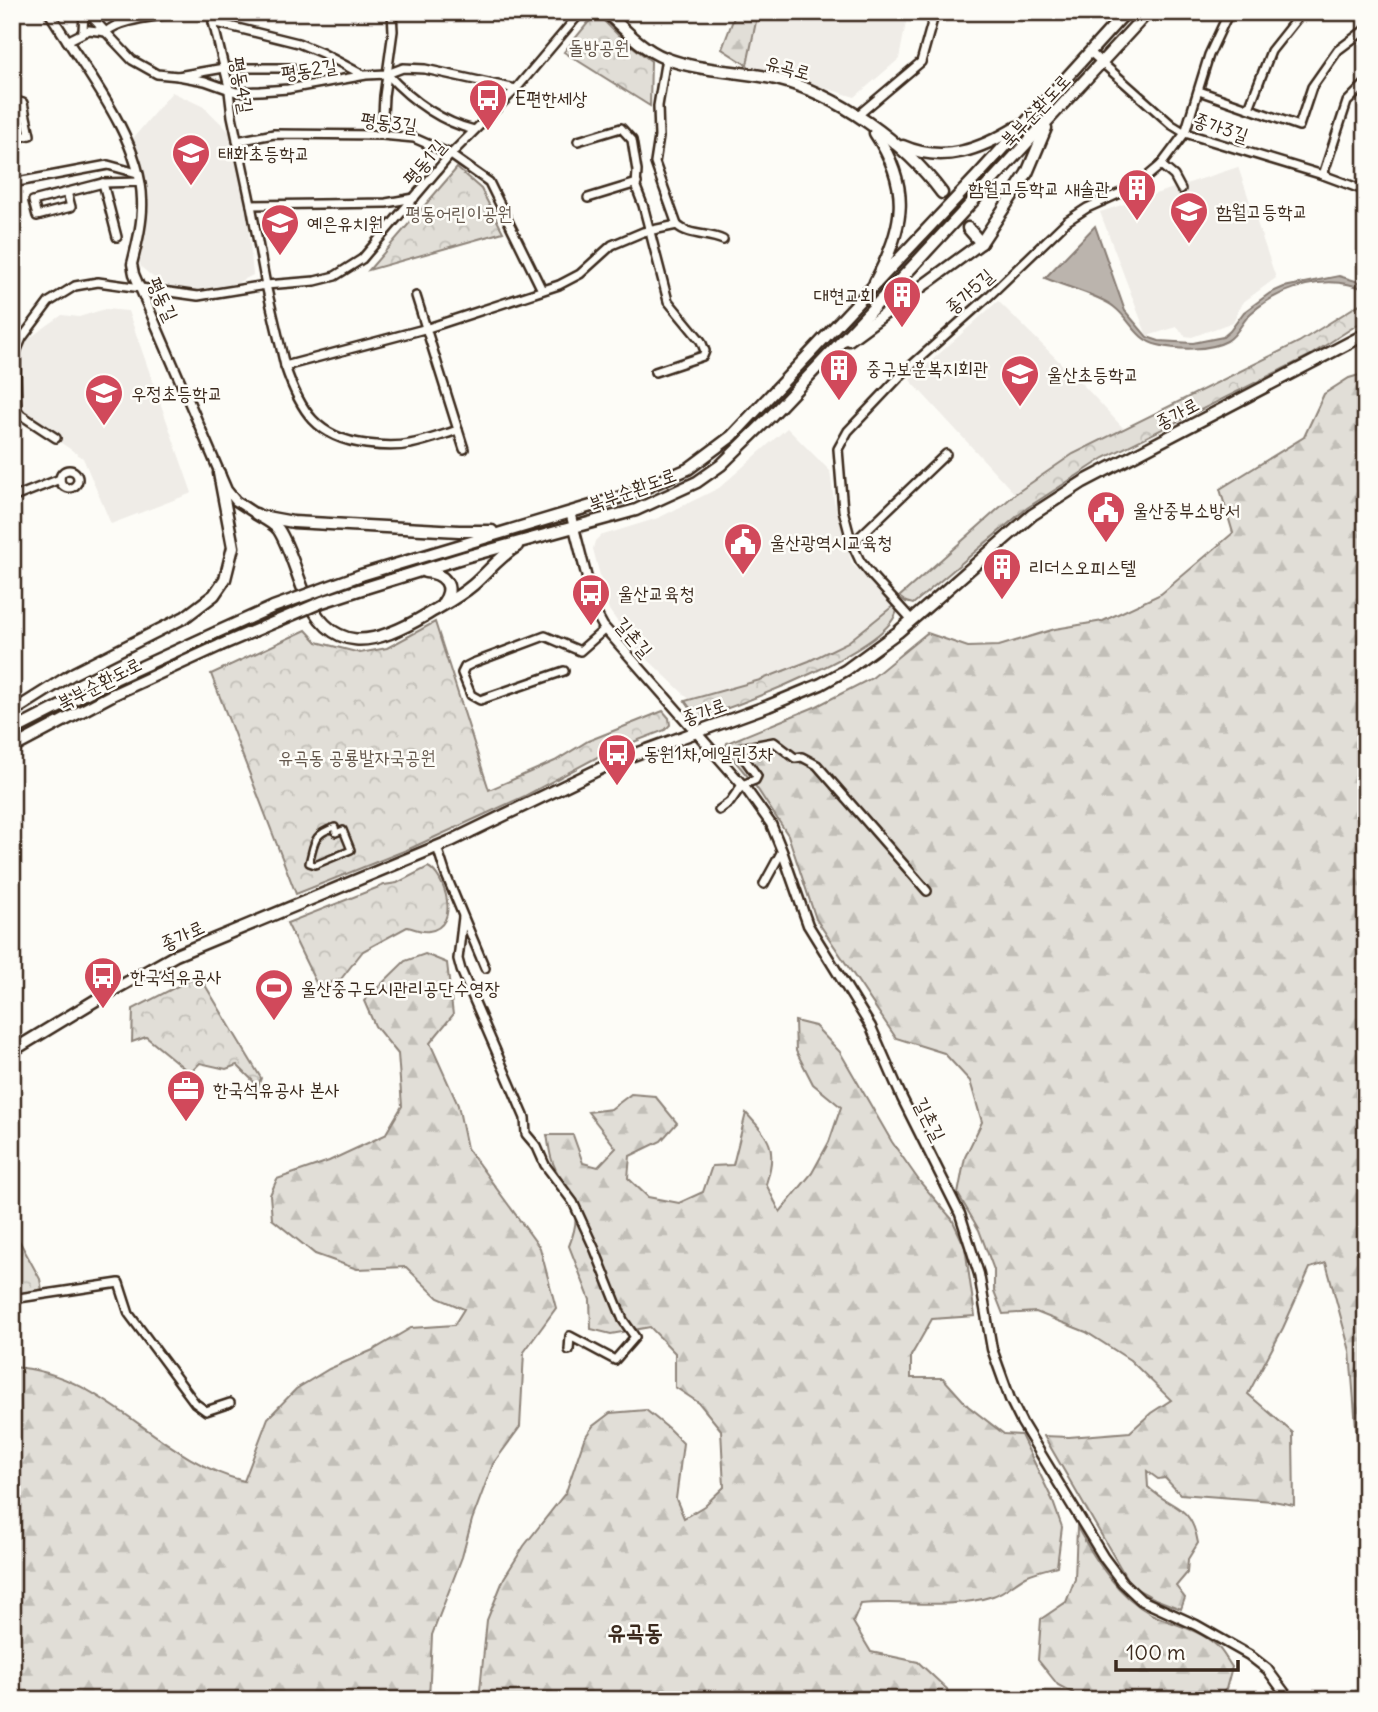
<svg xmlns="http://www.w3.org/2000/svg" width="1378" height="1712" viewBox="0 0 1378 1712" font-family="Delius,'Poor Story',sans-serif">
<defs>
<pattern id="forest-firs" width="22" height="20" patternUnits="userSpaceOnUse" patternTransform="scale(1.75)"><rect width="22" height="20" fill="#e1ded7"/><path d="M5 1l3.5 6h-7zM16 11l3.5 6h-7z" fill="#c2bfb8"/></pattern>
<pattern id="park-crowns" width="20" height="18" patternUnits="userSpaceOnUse" patternTransform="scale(1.75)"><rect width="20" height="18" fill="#e1ded7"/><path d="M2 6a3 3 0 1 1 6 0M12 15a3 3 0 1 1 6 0" fill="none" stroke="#c2bfb8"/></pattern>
</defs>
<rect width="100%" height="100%" fill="#fdfcf7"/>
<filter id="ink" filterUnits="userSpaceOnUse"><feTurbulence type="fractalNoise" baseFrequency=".0143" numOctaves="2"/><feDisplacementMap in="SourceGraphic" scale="14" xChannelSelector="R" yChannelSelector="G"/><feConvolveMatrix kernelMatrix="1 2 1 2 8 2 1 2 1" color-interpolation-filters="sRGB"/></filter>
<g filter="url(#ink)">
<g fill="#efece7">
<polygon points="758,12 908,12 899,59 855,97 747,65"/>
<polygon points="172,92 204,107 232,134 248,223 253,275 233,285 197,289 179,288 160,283 141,267 135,252 142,201 129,143"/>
<polygon points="1238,167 1276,278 1242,303 1233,322 1192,337 1185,336 1177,327 1147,336 1100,212"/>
<polygon points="998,301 1085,387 1125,430 1073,454 1015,494 910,380"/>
<polygon points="105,309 128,311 192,493 111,524 83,458 21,415 16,352 31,337 62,315 79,317"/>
<polygon points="787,428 830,471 834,501 852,564 889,598 893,606 848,642 809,661 760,680 689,699 638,650 609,610 593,549 595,541 600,536 658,518 719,488"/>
</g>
<g fill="url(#forest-firs)" stroke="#8e847a" stroke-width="2">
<polygon points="736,12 758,12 747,65 722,49"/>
<path d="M 1366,373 L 1366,1496 L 1361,1491 L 1350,1351 L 1326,1263 L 1310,1268 L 1283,1328 L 1248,1394 L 1293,1433 L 1294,1505 L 1273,1501 L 1180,1494 L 1165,1478 L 1158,1479 L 1147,1471 L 1148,1487 C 1172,1510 1191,1503 1198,1543 L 1188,1559 L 1187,1573 L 1176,1586 L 1185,1598 L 1181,1609 L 1155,1599 L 1131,1586 L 1044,1436 L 1069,1437 L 1130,1432 L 1151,1413 L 1171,1400 L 1130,1360 L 1086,1332 L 1036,1312 L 1003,1314 L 994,1291 L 994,1270 L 979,1230 L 958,1194 L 965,1157 L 982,1122 L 970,1081 L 944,1053 L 896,1038 L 816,919 L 788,835 L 754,784 L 725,749 L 727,743 L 817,706 L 872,678 L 927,633 L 968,647 L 999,646 L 1055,629 L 1103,621 L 1161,594 L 1233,533 L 1220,489 L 1304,437 L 1324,394 L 1349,378 Z"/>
<path d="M 425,954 L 447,963 L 453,1015 L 430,1043 L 458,1105 L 467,1148 L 540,1248 L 556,1308 L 524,1352 L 520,1427 L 493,1464 L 472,1520 L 462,1557 L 432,1635 L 429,1700 L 12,1700 L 12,1367 C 103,1371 160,1461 244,1481 L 268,1418 L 296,1389 L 329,1369 L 373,1350 L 411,1328 L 454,1325 L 464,1309 L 438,1298 L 406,1267 L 357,1269 L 315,1254 L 272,1219 L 270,1195 L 277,1179 L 329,1161 L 385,1135 L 402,1106 L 398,1054 L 375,1026 L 364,1001 L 405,961 Z"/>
<path d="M 795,1021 L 815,1026 L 840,1052 L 892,1142 L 920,1182 L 952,1219 L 965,1247 L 975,1316 L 932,1319 L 911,1356 L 911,1378 L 943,1378 L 968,1406 L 1004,1434 L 1021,1435 L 1052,1499 L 1062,1527 L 1057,1566 C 1047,1569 1036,1571 1026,1576 C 1015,1582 1005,1592 993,1596 C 950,1610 905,1600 861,1604 L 853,1622 L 871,1652 L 918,1662 L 947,1689 L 950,1700 L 479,1700 L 487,1620 L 504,1578 L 524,1546 L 566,1492 L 584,1439 L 593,1426 L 610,1413 L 646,1410 L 668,1428 L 683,1443 L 676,1499 L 684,1518 L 704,1506 L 724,1487 L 721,1430 L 699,1403 L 675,1387 L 675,1353 L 650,1327 L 611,1334 L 591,1329 L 590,1300 L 569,1246 C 586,1204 567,1198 553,1163 C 549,1154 549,1144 547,1135 L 573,1135 L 583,1163 L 598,1167 L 616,1148 L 588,1112 L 611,1109 L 631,1094 L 655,1096 L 677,1123 L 661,1141 L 630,1156 L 628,1178 L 648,1197 L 679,1203 L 703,1192 L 712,1166 L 733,1165 L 746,1113 C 770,1139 778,1148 766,1184 L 780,1212 L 812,1173 L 829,1142 L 841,1107 L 813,1084 L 796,1051 Z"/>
<path d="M 1077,1527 C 1096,1561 1117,1595 1151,1614 C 1171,1624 1199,1629 1216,1645 C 1222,1650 1227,1660 1232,1667 L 1226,1689 L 1217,1700 L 1076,1700 L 1073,1693 L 1058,1685 L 1038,1660 L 1041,1619 L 1066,1602 L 1075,1579 Z"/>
</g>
<g fill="url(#park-crowns)" stroke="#8e847a" stroke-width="2">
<polygon points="596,13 618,35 651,61 650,106 564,52"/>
<polygon points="457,168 481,189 503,232 369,270"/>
<polygon points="1366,300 1366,319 1309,356 1104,458 1027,508 913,604 906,602 899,597 1015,494 1073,454 1299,342"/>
<path d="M 893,606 L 897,610 C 890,649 741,704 703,717 L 696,716 L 685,701 L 760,680 L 809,661 L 848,642 Z"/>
<polygon points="435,622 489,790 555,761 588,741 663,711 669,718 670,725 665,730 605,753 525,796 409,849 296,894 211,674 306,630 317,642 360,653 387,648"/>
<path d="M 428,867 C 444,874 462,926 429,931 C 421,933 415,928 407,927 L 363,951 L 341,979 L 318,987 L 287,923 L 384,885 L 397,883 Z"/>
<polygon points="199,975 261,1078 258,1086 237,1065 226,1069 200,1063 190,1073 146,1037 132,1042 133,1009"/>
<polygon points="15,1233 40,1279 42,1290 12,1295 12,1235"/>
</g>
<path fill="#bbb4ad" stroke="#887d74" stroke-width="2" d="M 1095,226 L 1125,311 L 1147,337 L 1159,341 L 1193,343 L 1223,337 L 1230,331 L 1244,312 L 1270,293 L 1284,287 L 1339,276 L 1366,284 L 1366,290 C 1328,273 1282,286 1251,313 C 1242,321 1238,335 1227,341 C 1209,351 1177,350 1158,345 C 1136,340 1131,320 1114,307 C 1101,296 1063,286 1045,278 Z"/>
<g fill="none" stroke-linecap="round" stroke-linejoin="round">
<polyline stroke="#d6d2cc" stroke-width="10" stroke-dasharray="10 5" stroke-linecap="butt" points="942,193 968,228"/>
<defs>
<path id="pedestrian" d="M 335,827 L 336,833 L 343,830 L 351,850 L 315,865 L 309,863 C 315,842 312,835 335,827 Z"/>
<g id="minor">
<polyline points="87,12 132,60 157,74 178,76 224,68 293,68"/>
<path d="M 213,12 L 213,22 L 228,83 L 232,116 L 251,205 L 266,285 L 285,366 L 428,328 L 559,285 L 580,274 L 612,245 L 643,232 L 677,225 C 688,236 709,233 723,240"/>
<polyline points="213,22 298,43 322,53 363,75"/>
<polyline points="83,31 84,12"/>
<path d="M 67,41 L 89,30 L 106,32 C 121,18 159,17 179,12"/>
<polyline points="1090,52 1172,125 1185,133 1323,175 1366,191"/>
<polyline points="666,58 658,106 659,137 655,163 677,225"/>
<path d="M 387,74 C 411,100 439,121 474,130"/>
<polyline points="178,76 205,81 236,92 260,91 288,89 366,75 387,74 403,68 425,69 516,89"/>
<polyline points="1199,91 1299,126 1312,87 1338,50 1366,29"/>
<polyline points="12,100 23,103 30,135 12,139"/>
<polyline points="1249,108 1271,51 1302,12"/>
<polyline points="857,116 921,62 935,12"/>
<polyline points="382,135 384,96 393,31 392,12"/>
<polyline points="237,141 274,134 382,135 414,138 448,153 489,182 542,290"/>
<polyline points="578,141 621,128 632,140 637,171 636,187 643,205 668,301 701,341 705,351 703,356 655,372"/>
<polyline points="1161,165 1174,176 1181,189"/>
<polyline points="1323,175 1347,102 1366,83"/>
<polyline points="12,183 108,165 137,173"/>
<polyline points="103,183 117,237"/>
<polyline points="67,192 71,207 37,216 33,201 103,183 140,182"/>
<polyline points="588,198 637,183"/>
<polyline points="251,205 386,203 414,198"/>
<path d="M 285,366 C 300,411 317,438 366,444 C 381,446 396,447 410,444 C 426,441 442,435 458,430 L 416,296"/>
<polyline points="458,430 464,449"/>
<polyline points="56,438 21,415 17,410 16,377 16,352 22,338 49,302 75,286 98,282 198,296 266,285 315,281 335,276 362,259 451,154 516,89 581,12"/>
<circle cx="69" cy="479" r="9"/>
<polyline points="12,498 60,479"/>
<polyline points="12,526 15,530"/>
<polyline points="852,544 946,454"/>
<polyline points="912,620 872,576 860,561 852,544 843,510 838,449 848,431 904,372 988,297 1067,221 1087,208 1136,186 1161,165 1185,133 1209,55 1229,12"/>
<polyline points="564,671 480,700 471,695 462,673 465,667 473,663 545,636 580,651 605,629"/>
<polyline points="719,810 730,802 742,785 755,780 757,776 741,754 741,748 774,742 795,758 802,757 817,765 927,891"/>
<polyline points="437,847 446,875 485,968"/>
<polyline points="764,884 782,851"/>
<polyline points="463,917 458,959 461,970 525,1118 526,1134 537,1147 545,1165 573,1202 595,1250 623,1320 635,1337 615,1360 570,1336 569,1350"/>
<polyline points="12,1299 119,1283 129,1314 195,1403 206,1411 230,1403"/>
</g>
<g id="tertiary">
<path d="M 49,12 C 81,65 141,137 142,200 C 143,221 137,244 132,264 L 134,274 L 227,490 L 236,501 L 256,514"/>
<polyline points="570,512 596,613 603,626 746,789 771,824 782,851 808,925 871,1027 902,1098 960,1214 979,1274 992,1349 1010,1399 1022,1423 1104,1558 1122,1582 1141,1600 1196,1625 1249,1655 1267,1669 1290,1700"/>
</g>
<g id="secondary">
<path d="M 606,12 C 624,29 642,49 665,58 C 697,71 742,71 776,79 C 838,94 905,143 942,193"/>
<path d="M 875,133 C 911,187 905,226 875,282"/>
<path d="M 903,146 C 944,164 981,149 1017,127"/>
<polyline points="968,228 981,243"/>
<polyline points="849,340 981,243 1027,173 1046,128"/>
<path d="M 256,514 C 263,518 272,522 278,529 C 288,543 296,572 303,589 C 331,658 374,646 428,614 C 443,605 459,597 473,585 C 488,572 499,557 517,546"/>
<polyline points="266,517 293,522 459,531 492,531"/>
<path d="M 425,572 C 444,573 456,586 443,603"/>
<polyline points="361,575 631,494 688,469 732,436 980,173 1126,12"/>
<polyline points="365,588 465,557 636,510 697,482 721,465 770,417 912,267 1148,12"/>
<polyline points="12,712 74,673 185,617 214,595 225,579 233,547 219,473"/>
<polyline points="12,731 106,683 215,633"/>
<polyline points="12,748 112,695 221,645"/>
<polyline points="12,1051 101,997 176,955 451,841 614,762 768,706 821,684 846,670 898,632 1032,515 1083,482 1366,334"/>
</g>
</defs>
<use href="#pedestrian" stroke="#3b2a1e" stroke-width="10"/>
<use href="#minor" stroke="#3b2a1e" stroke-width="12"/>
<use href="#tertiary" stroke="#3b2a1e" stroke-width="13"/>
<use href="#secondary" stroke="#3b2a1e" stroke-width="15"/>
<use href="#pedestrian" stroke="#fdfcf7" stroke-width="5"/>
<use href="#minor" stroke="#fdfcf7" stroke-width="7"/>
<use href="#tertiary" stroke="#fdfcf7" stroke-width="8"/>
<use href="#secondary" stroke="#fdfcf7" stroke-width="10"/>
<defs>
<g id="secondary-bridge">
<polyline points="215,633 273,607 361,575"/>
<polyline points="221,645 322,602 365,588"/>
</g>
</defs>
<use href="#secondary-bridge" stroke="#3b2a1e" stroke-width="15" stroke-linecap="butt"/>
<use href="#secondary-bridge" stroke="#fdfcf7" stroke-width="10"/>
</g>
</g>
<defs>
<symbol id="bus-pin" viewBox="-11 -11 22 30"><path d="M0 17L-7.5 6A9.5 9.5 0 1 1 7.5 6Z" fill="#d1495b" stroke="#fdfcf7"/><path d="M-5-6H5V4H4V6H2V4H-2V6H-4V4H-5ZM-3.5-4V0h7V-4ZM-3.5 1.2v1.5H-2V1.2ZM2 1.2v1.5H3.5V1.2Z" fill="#fff"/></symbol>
<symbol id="school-pin" viewBox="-11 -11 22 30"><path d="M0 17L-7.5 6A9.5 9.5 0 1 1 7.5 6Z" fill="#d1495b" stroke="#fdfcf7"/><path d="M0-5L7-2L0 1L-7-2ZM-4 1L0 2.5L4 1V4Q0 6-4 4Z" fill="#fff"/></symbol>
<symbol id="building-pin" viewBox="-11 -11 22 30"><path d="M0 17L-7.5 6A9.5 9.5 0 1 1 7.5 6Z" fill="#d1495b" stroke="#fdfcf7"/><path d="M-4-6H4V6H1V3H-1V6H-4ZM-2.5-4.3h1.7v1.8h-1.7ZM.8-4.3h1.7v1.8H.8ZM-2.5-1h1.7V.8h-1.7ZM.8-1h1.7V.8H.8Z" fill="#fff"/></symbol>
<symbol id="civic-pin" viewBox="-11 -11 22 30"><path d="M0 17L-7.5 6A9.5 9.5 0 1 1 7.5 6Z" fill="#d1495b" stroke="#fdfcf7"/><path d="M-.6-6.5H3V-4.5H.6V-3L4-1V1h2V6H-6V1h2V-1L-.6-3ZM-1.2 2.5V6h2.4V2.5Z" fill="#fff"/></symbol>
<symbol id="stadium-pin" viewBox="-11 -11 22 30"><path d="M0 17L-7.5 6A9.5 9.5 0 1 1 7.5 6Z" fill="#d1495b" stroke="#fdfcf7"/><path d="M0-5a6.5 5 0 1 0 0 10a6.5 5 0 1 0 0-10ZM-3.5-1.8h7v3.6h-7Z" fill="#fff"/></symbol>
<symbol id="office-pin" viewBox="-11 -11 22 30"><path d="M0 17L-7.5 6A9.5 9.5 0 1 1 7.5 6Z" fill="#d1495b" stroke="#fdfcf7"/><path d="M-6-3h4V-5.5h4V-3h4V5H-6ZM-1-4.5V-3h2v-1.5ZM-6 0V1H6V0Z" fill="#fff"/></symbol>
</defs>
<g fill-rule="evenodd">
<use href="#bus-pin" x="466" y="76" width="44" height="60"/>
<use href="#school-pin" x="169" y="131" width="44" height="60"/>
<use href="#building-pin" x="1115" y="166" width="44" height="60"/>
<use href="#school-pin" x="1167" y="189" width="44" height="60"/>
<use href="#school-pin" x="258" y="201" width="44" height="60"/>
<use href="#building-pin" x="880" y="273" width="44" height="60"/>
<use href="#building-pin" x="817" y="346" width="44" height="60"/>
<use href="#school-pin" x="998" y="352" width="44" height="60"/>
<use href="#school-pin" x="82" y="371" width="44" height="60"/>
<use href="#civic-pin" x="1084" y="488" width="44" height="60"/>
<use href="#civic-pin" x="721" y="520" width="44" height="60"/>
<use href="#building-pin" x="980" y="545" width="44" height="60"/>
<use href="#bus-pin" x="569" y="571" width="44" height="60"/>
<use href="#bus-pin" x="595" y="731" width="44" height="60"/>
<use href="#bus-pin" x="81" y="954" width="44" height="60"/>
<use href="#stadium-pin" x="252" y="966" width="44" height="60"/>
<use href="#office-pin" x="164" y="1067" width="44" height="60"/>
</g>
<g text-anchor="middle" stroke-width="5" stroke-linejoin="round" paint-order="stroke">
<g font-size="19" fill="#64574c" stroke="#fdfcf7">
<text x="599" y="54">돌방공원</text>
<text x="459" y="220">평동어린이공원</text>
<text x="357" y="764">유곡동 공룡발자국공원</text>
</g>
<g font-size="19" fill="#3b2a1e" stroke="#fdfcf7">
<text transform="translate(788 67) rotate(16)" y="7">유곡로</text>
<text transform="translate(309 69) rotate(-9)" y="7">평동2길</text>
<text transform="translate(242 85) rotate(80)" y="7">평동4길</text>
<text transform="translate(1035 110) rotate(-47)" y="7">북부순환도로</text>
<text transform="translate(389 122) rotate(7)" y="7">평동3길</text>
<text transform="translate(1221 127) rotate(18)" y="7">종가3길</text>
<text transform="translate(424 162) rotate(-49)" y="7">평동1길</text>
<text transform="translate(969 291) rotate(-42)" y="7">종가5길</text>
<text transform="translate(163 299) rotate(65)" y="7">평동길</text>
<text transform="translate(1177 413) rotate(-28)" y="7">종가로</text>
<text transform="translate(632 489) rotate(-20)" y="7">북부순환도로</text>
<text transform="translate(634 637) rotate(49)" y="7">길촌길</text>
<text transform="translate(99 683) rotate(-27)" y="7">북부순환도로</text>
<text transform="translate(704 711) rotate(-20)" y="7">종가로</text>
<text transform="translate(182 935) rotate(-25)" y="7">종가로</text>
<text transform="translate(930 1119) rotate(63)" y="7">길촌길</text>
</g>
<g font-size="19" fill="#3b2a1e" stroke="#fdfcf7" text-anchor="start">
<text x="515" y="105">E편한세상</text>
<text x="218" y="160">태화초등학교</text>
<text x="1110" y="195" text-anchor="end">함월고등학교 새솔관</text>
<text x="1216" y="218">함월고등학교</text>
<text x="307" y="230">예은유치원</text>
<text x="875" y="302" text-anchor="end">대현교회</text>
<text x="866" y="375">중구보훈복지회관</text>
<text x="1047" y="381">울산초등학교</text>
<text x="131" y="400">우정초등학교</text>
<text x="1133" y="517">울산중부소방서</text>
<text x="770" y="549">울산광역시교육청</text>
<text x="1029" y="574">리더스오피스텔</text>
<text x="618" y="600">울산교육청</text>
<text x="644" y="760">동원1차,에일린3차</text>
<text x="130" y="983">한국석유공사</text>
<text x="301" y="995">울산중구도시관리공단수영장</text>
<text x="213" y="1096">한국석유공사 본사</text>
</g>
<g font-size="23" font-weight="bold" fill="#3b2a1e" stroke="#fdfcf7">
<text x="635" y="1640">유곡동</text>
</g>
</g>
<rect width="1378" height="1712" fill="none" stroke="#fdfcf7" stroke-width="42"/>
<rect x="21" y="21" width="1336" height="1670" fill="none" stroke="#3b2a1e" stroke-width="2.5" filter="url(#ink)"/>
<path d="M1116 1660v10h122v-10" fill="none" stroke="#3b2a1e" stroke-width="3.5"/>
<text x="1126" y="1660" font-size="21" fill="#3b2a1e" stroke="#fdfcf7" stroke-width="5" paint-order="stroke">100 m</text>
</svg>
